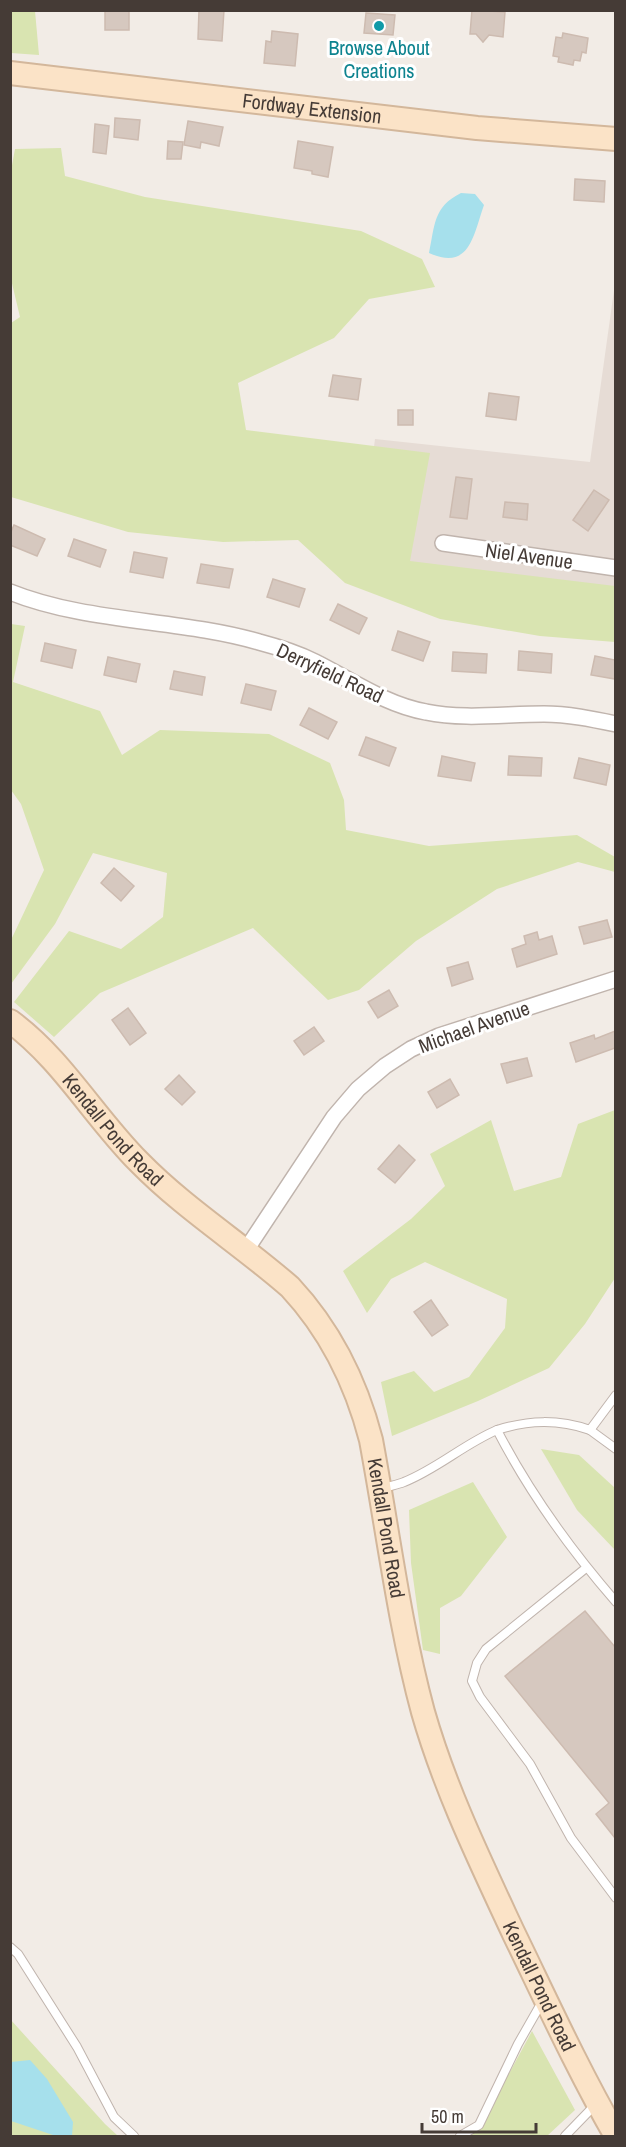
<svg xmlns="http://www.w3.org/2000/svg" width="626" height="2147" viewBox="0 0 626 2147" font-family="'Archivo Narrow',sans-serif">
<rect width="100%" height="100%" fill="#f2ece6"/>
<polygon fill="#e6dcd5" points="615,283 615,602 359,564 375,439 590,462"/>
<g fill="#d9e4b1">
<polygon points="10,11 35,11 39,55 11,53"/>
<polygon points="61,148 65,176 145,197 361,231 422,259 435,287 369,299 334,338 238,383 246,430 430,453 410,561 615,586 615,642 540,636 440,619 345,583 298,540 223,542 128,532 11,497 11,323 20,317 10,275 10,176 15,149"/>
<polygon points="11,624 25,626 13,682 100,711 122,755 160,730 269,734 330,763 344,800 346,830 429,846 577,835 615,857 615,872 578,862 497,889 416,941 359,990 328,1000 253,928 100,993 54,1037 14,1002 69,931 121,949 163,917 167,873 93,853 55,924 11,984 11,940 44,870 21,804 11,790"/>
<polygon points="615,1110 615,1278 585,1324 549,1368 478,1401 392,1436 381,1382 414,1371 434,1392 469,1377 505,1328 507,1299 425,1262 391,1279 367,1313 343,1271 411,1219 445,1186 430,1154 491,1120 514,1191 561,1177 578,1124"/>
<polygon points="541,1449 579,1455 615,1488 615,1550 577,1510"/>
<polygon points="473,1482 507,1537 461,1596 440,1608 440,1654 423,1650 411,1563 409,1510"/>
<polygon points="10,2019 105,2124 118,2136 11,2136"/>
<polygon points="532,2031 575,2110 547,2136 471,2136 511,2070"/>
</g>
<g fill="#a6e0ec">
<path d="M 461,193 L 475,194 L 484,205 C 473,236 470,271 429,253 C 435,225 433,207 461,193 Z"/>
<polygon points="30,2060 47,2079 73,2122 72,2136 53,2135 11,2121 11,2062"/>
</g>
<g fill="#d6c8bf" stroke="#cdbbb0" stroke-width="1.5">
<rect x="105" y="10" width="24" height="20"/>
<polygon points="199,10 224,10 222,41 198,39"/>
<polygon points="472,10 505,12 503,37 489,35 483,42 476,34 470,34"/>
<polygon points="366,13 395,15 393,35 364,33"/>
<polygon points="272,31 298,34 295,66 264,63 266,41 271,42"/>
<polygon points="563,33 588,38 586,53 582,52 580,61 574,60 573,65 558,62 559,57 553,56 556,37 562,38"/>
<polygon points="115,118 140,120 138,140 114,137"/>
<polygon points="188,121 223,127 219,146 201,142 200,148 184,145"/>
<polygon points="95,124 109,126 106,154 93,152"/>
<polygon points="168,141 183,142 181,159 167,159"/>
<polygon points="298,141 333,147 328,177 312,174 312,171 294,168"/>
<polygon points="575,179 605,181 604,202 574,200"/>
<polygon points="333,375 361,379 358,400 329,396"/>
<polygon points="489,393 519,397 516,420 486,416"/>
<rect x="398" y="410" width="15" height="15"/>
<polygon points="456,477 472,479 467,519 450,517"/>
<polygon points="594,490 609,500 588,531 573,520"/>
<polygon points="505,502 528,504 527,520 503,517"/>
<polygon points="14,525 45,539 37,556 10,545 10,534"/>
<polygon points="74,539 106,550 100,567 68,556"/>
<polygon points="134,552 167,558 163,578 130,572"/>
<polygon points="201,564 233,569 229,588 197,583"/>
<polygon points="273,579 305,589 299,607 267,597"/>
<polygon points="338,604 367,618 359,634 330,620"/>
<polygon points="398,631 430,642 423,661 392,650"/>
<polygon points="45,643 76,650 72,668 41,661"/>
<polygon points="519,651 552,654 551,673 518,670"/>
<polygon points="453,652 487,654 486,673 452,671"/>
<polygon points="595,656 615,660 615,679 591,675"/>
<polygon points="108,657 140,664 136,682 104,675"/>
<polygon points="174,671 205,677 202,695 170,689"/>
<polygon points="246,684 276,691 271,710 241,703"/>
<polygon points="309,708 337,722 328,739 300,725"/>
<polygon points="366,737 396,748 389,766 359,755"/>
<polygon points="442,756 475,763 471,781 438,776"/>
<polygon points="509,756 542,758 541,776 508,775"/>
<polygon points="579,758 610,765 606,785 574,778"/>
<polygon points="114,868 134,886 121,901 101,883"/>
<polygon points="607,920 612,937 584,944 579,927"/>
<polygon points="537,932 539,940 552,936 557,954 517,967 512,949 526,944 524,936"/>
<polygon points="468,962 473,979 452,986 447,968"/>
<polygon points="389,990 398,1006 378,1018 368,1002"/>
<polygon points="128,1008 146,1033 130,1045 112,1020"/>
<polygon points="314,1027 324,1041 304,1055 294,1041"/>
<polygon points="615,1031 615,1048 576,1062 570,1043 594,1035 595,1039"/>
<polygon points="527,1058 532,1076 507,1083 501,1064"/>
<polygon points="179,1075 195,1092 182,1105 165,1089"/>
<polygon points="450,1079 459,1095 437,1108 428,1092"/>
<polygon points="399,1145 415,1160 395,1183 378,1169"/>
<polygon points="431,1300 448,1325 432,1336 414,1312"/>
<polygon points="585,1611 615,1647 615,1838 596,1814 609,1803 505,1676"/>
</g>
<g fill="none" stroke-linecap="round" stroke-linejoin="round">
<defs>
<g id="lane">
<path d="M 497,1430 C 529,1420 558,1419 590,1430 L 616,1395"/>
<polyline points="590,1430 616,1449"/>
<path d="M 381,1489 C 389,1486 397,1485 404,1482 C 437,1469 464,1444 497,1430 C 529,1492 570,1549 616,1602"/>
<polyline points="586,1568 486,1649 477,1663 472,1681 480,1697 530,1764 571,1838 616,1898"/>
<polyline points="10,1947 18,1954 77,2047 114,2117 134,2136"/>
<polyline points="460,2136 479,2125 518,2044 542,2002"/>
<polyline points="565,2136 596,2104"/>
</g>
<g id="street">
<polyline points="443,543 616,568"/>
<path d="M 10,592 C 87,623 180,619 259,642 C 278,647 297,653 315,662 C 351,680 386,705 426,712 C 464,720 505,714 544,714 C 568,714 592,719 616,724"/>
<polyline points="246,1250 334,1117 358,1089 385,1066 411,1049 439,1036 616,979"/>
</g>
<g id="secondary">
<path id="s1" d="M 10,73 L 477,128 L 616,139"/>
<path id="s2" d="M 10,1021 C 62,1059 94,1117 139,1162 C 185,1209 241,1244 290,1287 C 331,1331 356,1382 371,1440 C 388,1531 399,1623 423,1712 C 445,1789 480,1861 514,1934 C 547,2002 578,2070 616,2136"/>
</g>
</defs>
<use href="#lane" stroke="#c0b4ad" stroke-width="10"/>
<use href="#street" stroke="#c0b4ad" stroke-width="18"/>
<use href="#secondary" stroke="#d3b79b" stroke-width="26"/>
<use href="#lane" stroke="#fff" stroke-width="8"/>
<use href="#street" stroke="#fff" stroke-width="15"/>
<use href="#secondary" stroke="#fbe3c7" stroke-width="22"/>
</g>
<circle fill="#0f9aa8" stroke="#fff" stroke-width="2" cx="379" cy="26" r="6"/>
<g text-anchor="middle" stroke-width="6" stroke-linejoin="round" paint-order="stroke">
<g font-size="20" fill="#0d838f" stroke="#fff">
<text x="379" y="55">Browse About<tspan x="379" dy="23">Creations</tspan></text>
</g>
<g font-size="20" fill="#453b36" stroke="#fff">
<text dy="7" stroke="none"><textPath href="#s1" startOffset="304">Fordway Extension</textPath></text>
<text transform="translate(529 556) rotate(8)" y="7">Niel Avenue</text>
<text transform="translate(330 673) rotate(25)" y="7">Derryfield Road</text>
<text transform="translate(474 1027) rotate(-20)" y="7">Michael Avenue</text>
<text dy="7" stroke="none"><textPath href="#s2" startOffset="150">Kendall Pond Road</textPath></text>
<text dy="7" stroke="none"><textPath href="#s2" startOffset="652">Kendall Pond Road</textPath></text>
<text dy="7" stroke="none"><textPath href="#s2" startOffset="1138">Kendall Pond Road</textPath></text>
</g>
</g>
<rect width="626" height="2147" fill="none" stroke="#453b36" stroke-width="24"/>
<path d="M422 2123v9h114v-9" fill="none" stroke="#453b36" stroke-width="3"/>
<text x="431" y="2123" font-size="18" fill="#453b36" stroke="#ffffff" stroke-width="4.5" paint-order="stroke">50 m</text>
</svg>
